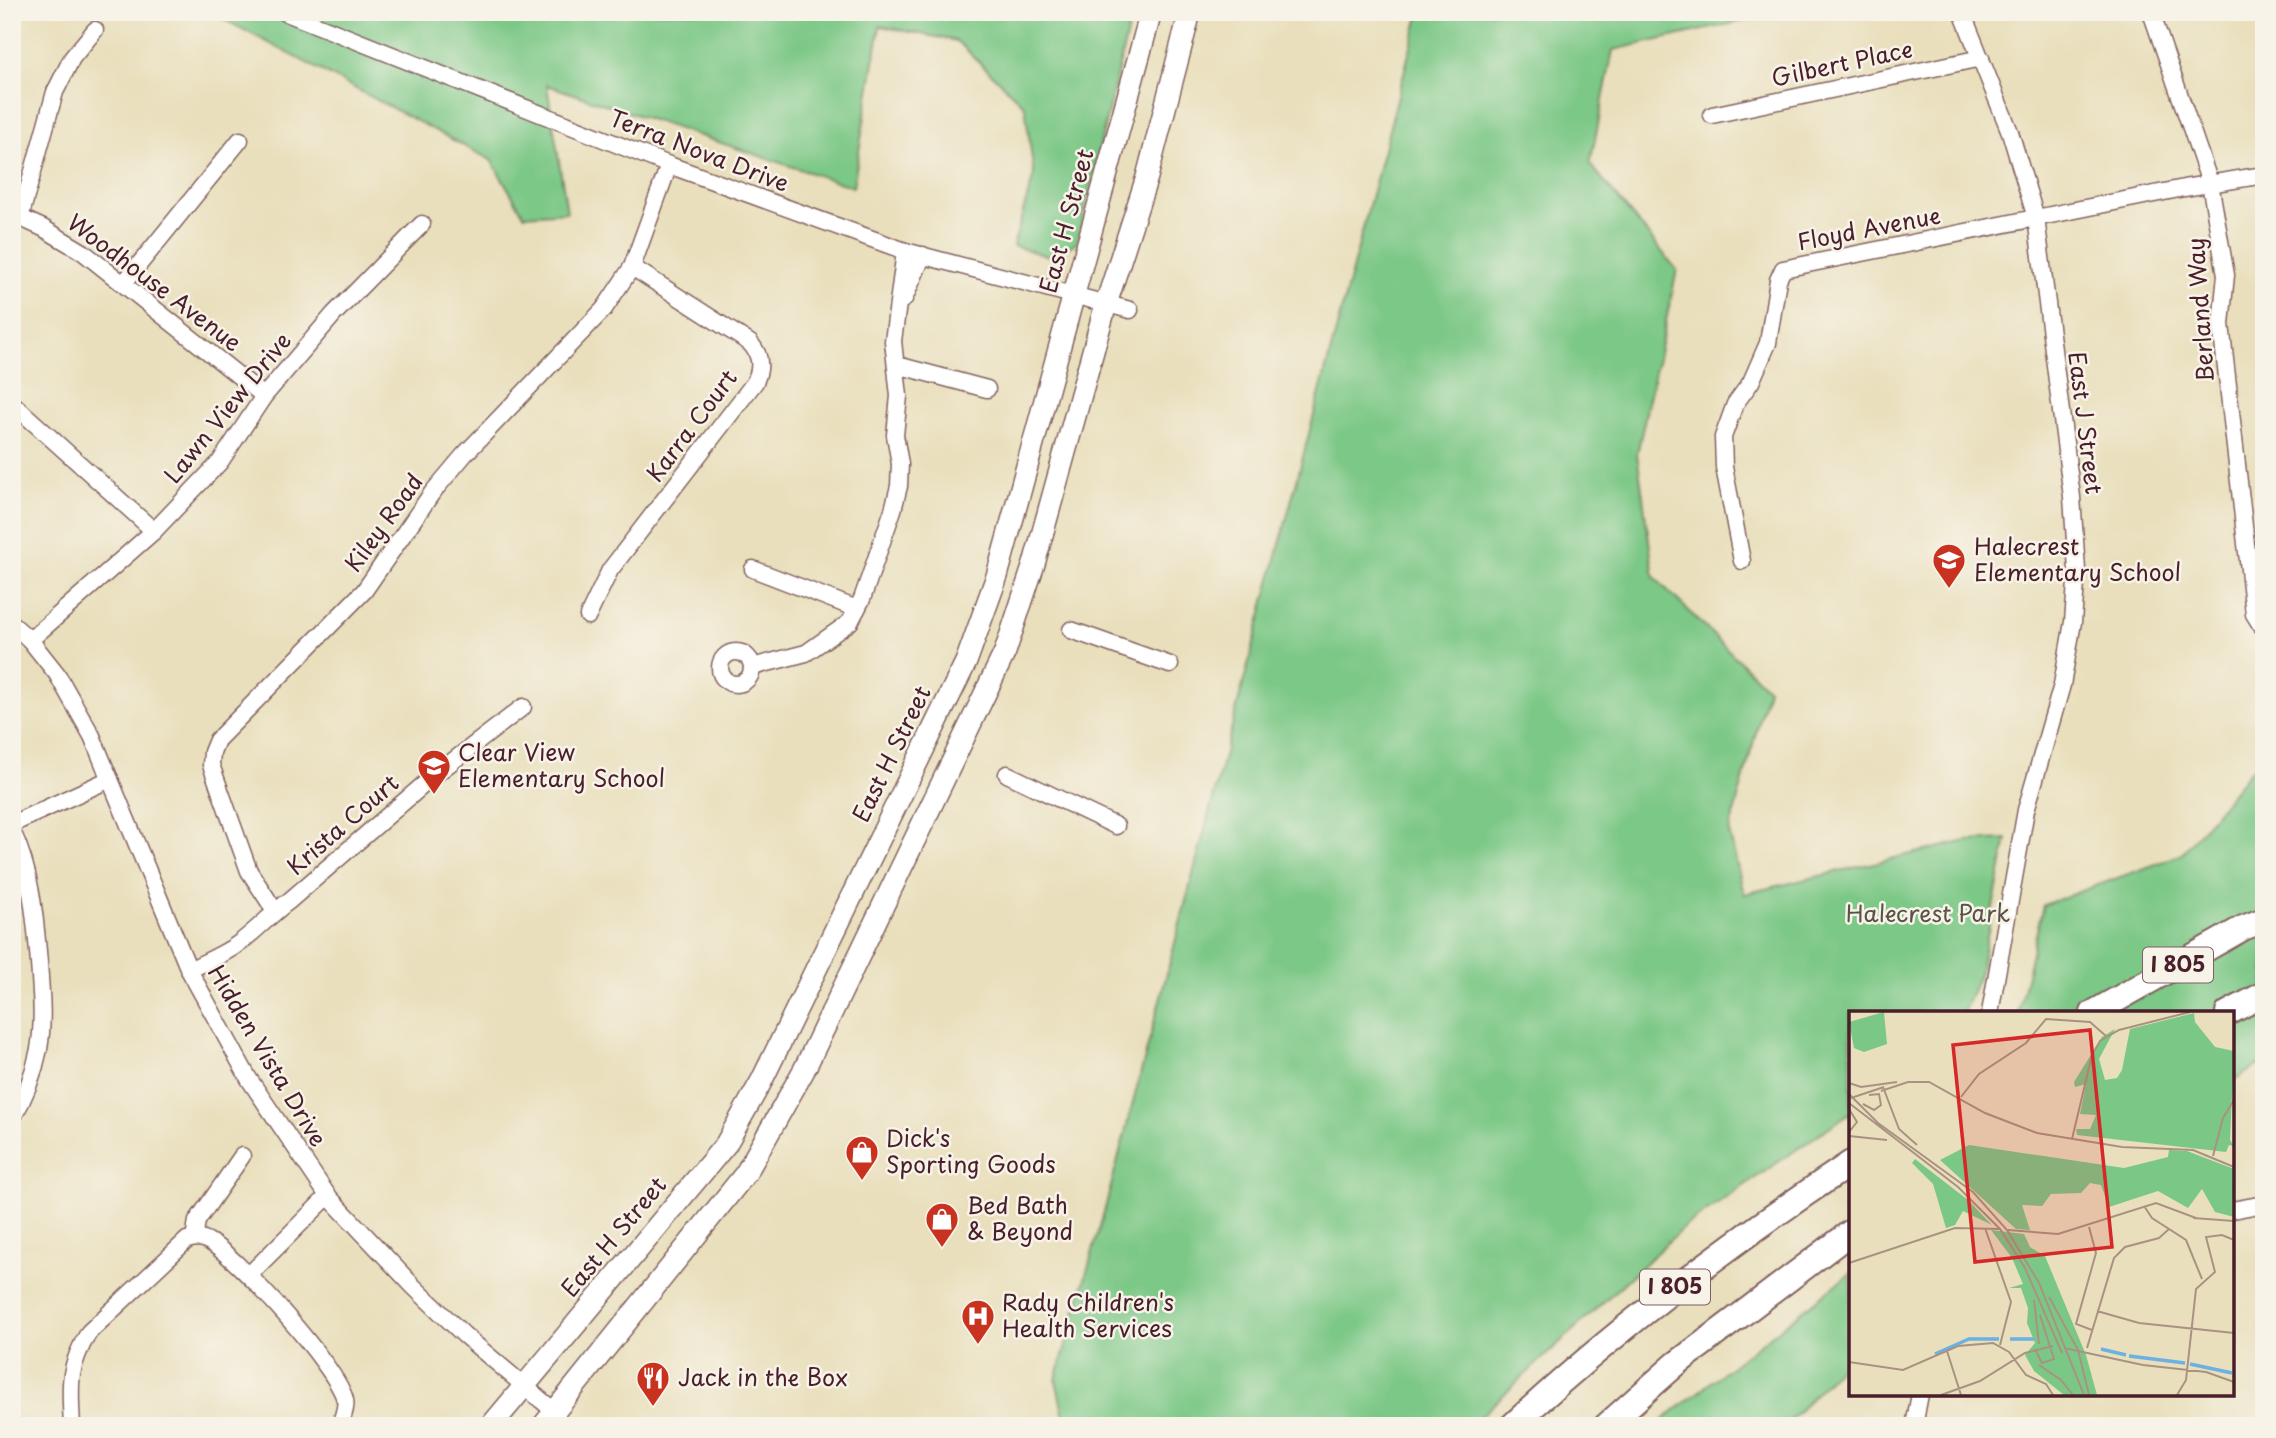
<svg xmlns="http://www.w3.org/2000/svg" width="2276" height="1438" viewBox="0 0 2276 1438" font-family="'Playpen Sans',sans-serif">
<rect width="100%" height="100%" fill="#f7f3e8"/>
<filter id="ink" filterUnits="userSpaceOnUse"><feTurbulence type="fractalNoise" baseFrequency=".0143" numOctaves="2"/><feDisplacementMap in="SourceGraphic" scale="14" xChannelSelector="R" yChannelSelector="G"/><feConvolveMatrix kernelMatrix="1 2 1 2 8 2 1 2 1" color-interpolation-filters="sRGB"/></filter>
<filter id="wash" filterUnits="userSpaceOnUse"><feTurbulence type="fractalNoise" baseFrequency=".00686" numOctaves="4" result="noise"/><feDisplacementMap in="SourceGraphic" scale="28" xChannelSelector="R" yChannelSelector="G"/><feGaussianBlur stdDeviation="1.57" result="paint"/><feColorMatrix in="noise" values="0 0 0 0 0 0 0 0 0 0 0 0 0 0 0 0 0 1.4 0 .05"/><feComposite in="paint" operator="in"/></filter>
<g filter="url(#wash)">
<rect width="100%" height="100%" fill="#e9dfbc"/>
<g fill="#7bc886" stroke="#627458" stroke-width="2">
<polygon points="210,12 1132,12 1077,242 1052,257 1013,246 1034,175 1025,106 957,41 880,26 853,187 547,85 567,212 524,215 491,160"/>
<polygon points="1420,12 1784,12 1613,50 1590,164 1677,270 1637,454 1654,577 1768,689 1729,832 1744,894 1966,841 2007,839 1979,975 1963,1013 1851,1013 1851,1112 1684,1227 1470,1426 1066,1426 1056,1380 1106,1205"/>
<polygon points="2264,754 2264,1062 2232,1081 2232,1013 2018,1013 2043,905 2181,855"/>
<polygon points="1851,1273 1851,1355 1785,1426 1655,1426"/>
</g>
</g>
<g filter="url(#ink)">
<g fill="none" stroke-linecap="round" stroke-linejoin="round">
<defs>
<g id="minor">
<polyline points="284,12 669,165 905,251 1130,310"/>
<polyline points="1962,12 2010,132 2036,218 2072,497 2077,570 2073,622 2062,685 2026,810 1990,1013"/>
<polyline points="2151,12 2210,183 2224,264 2226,275 2221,324 2254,614 2264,630"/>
<polyline points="1712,115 1981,58"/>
<polyline points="12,214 43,228 83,252 264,396"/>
<polyline points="20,218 55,92 72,58 95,30"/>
<polyline points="124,283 240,140"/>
<polyline points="904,299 923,255"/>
<polyline points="897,365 987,389"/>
<polyline points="12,403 154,531"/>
<polyline points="1742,561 1724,467 1723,437 1735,404 1751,382 1768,343 1778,280 1783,269 2184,188 2264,175"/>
<polyline points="753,569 857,609"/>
<path d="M 588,616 L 610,570 L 755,382 C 762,367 761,355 750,343 L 632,267"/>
<polyline points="12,624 30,640 57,674 92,736 189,970 249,1079 328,1196 414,1287 464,1335 554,1411"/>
<polyline points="1071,630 1170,665"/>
<polyline points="30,640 154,531 220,462 264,396 334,314 422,224"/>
<circle cx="736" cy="668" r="16"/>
<polyline points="752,667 806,653 850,622 862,599 893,510 899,486 900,464 895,435 899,396 893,341 905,251"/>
<polyline points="1007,774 1116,826"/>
<polyline points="12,824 110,779"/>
<path d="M 12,831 C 32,873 35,917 39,963 C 41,992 44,1020 39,1049 C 34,1074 25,1097 12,1119"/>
<polyline points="275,911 249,871 211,765 212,752 217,740 364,591 432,493 464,455 604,309 632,267 669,165"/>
<path d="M 189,970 C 205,962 223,955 238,944 C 256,931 271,914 289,901 L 436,774 L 523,707"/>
<polyline points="2232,1210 2264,1204"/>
<polyline points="194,1238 197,1221 242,1156"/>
<polyline points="249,1275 328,1196"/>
<path d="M 72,1426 C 70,1386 67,1368 89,1332 L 187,1240 C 194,1238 202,1237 208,1241 C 238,1257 338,1368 345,1400 C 347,1407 342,1418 340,1426"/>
<polyline points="1914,1426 1920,1394"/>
</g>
<g id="major">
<polyline points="491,1426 726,1144 761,1082 966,662 997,576 1151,12"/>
<polyline points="543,1426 746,1173 804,1070 1005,652 1034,564 1106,304 1147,177 1190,12"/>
</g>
<g id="highway">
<polyline points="2093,1013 2243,928 2264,920"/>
<polyline points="2228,1013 2264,994"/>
<path d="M 1512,1426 C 1617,1328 1732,1242 1851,1163"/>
<polyline points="1606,1426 1676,1364 1851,1232"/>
</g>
</defs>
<use href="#minor" stroke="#82625e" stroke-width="19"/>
<use href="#major" stroke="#82625e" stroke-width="24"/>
<use href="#highway" stroke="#82625e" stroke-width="28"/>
<use href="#minor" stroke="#fff" stroke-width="16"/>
<use href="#major" stroke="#fff" stroke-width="21"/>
<use href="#highway" stroke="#fff" stroke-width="24"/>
</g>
</g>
<defs>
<symbol id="school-pin" viewBox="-11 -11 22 30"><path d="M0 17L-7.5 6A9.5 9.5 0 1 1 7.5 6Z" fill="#c8321e" stroke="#f7f3e8"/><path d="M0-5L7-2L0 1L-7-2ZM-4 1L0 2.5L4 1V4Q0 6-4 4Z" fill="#fff"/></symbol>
<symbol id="shop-pin" viewBox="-11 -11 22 30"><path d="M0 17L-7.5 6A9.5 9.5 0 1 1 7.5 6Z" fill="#c8321e" stroke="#f7f3e8"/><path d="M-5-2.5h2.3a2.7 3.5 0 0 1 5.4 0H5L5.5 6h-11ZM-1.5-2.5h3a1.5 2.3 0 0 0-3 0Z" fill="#fff"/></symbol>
<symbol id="hospital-pin" viewBox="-11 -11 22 30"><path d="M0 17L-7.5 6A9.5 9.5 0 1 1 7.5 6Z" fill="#c8321e" stroke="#f7f3e8"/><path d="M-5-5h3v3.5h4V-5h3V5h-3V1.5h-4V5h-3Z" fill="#fff"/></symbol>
<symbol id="restaurant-pin" viewBox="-11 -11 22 30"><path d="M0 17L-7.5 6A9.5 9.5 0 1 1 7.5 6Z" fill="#c8321e" stroke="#f7f3e8"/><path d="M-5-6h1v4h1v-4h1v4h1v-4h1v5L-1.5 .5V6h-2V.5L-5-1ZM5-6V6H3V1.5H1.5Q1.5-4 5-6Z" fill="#fff"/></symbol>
</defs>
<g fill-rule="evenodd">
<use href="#school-pin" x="1930" y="541" width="38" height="52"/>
<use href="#school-pin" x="415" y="747" width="38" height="52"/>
<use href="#shop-pin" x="843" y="1133" width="38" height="52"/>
<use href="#shop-pin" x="923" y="1200" width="38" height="52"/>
<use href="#hospital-pin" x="959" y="1297" width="38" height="52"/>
<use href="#restaurant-pin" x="634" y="1359" width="38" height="52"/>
</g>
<g text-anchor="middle" stroke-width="5" stroke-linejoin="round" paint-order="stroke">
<g fill="#f7f3e8" stroke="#7e5f64" stroke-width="2">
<rect x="2143" y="947.5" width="70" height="35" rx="5"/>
<rect x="1640" y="1269.5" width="70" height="35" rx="5"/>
</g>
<g font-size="21" font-weight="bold" fill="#4a1f2b">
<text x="2178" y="972">I 805</text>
<text x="1675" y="1294">I 805</text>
</g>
<g font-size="23" fill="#4a1f2b" stroke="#f7f3e8">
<text transform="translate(1842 64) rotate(-12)" y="8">Gilbert Place</text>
<text transform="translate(699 151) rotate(21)" y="8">Terra Nova Drive</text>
<text transform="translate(1067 221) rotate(-75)" y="8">East H Street</text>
<text transform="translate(1869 229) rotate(-11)" y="8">Floyd Avenue</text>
<text transform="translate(154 283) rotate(37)" y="8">Woodhouse Avenue</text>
<text transform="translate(2201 310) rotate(-94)" y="8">Berland Way</text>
<text transform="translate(228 408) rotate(-51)" y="8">Lawn View Drive</text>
<text transform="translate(2085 423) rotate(83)" y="8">East J Street</text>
<text transform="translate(692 426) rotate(-53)" y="8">Karra Court</text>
<text transform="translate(384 523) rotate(-54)" y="8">Kiley Road</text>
<text transform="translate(892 754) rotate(-64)" y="8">East H Street</text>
<text transform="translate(343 825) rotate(-41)" y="8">Krista Court</text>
<text transform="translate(267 1056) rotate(59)" y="8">Hidden Vista Drive</text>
<text transform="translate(614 1237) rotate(-50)" y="8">East H Street</text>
</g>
<g font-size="23" fill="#4a1f2b" stroke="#f7f3e8" text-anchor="start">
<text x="1974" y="555">Halecrest<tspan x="1974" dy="26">Elementary School</tspan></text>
<text x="458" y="761">Clear View<tspan x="458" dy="26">Elementary School</tspan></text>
<text x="886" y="1147">Dick's<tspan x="886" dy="26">Sporting Goods</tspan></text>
<text x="967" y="1214">Bed Bath<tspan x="967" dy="26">&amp; Beyond</tspan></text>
<text x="1002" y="1311">Rady Children's<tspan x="1002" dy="26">Health Services</tspan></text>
<text x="678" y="1386">Jack in the Box</text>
</g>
<g font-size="23" fill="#595246" stroke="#f7f3e8">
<text x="1928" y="922">Halecrest Park</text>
</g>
</g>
<g transform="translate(1849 1011)">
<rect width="385" height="385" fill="#e9dfbc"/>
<path d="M 35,1 L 38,33 L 15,41 L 5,37 L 0,11 ZM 345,2 L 346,11 L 366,36 L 385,40 L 381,129 L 385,135 L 380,134 L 377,141 L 228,124 L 227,118 L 241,118 L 247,104 L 231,103 L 237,73 L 226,76 L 225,71 L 253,26 L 266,18 L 250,48 L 256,69 L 268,67 L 273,59 L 281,18 ZM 120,134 L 275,157 L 319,146 L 320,139 L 338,140 L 385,158 L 385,206 L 366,201 L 353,178 L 339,197 L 309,180 L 260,196 L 252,174 L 241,172 L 232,182 L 202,183 L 193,195 L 173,194 L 181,219 L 167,218 L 91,149 ZM 66,148 L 119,189 L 143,214 L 114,200 L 106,214 L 97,217 L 84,173 L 63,152 ZM 142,219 L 175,223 L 181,236 L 196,245 L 237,344 L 248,384 L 215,384 L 185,360 L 176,344 L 186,332 L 178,312 L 179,297 L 172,277 L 160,277 L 174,273 L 163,247 Z" fill="#7bc886"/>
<path fill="none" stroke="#6bb1e1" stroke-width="3.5" d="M 161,328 L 185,328M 252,338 L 277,344M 86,343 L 120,328 L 150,328M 280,345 L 336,352M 341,353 L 383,362"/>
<path fill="none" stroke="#a99282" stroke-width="2" d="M 0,72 L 12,76 L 48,71M 34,76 L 50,118 L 68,134M 32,80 L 59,71 L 80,71 L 136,102 L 188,122 L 273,136 L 344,139 L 385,156M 0,83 L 29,112 L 124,181 L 158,219 L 190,272 L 235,384M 112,86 L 130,63 L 177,32 L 197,8 L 241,11 L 257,25M 2,87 L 35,76M 0,92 L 109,176 L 151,218 L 176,257 L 213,342M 14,93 L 25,99 L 32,94 L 30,83 L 20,84M 0,98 L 8,111 L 0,121M 0,125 L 38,129M 223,128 L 243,44 L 251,30 L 270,19 L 341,1M 364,145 L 374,107 L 385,89M 295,195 L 303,207 L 337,229 L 353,268M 344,207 L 385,210M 240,216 L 247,242 L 227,313 L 243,319M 136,217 L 162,291 L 151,334M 159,219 L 209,223 L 307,192 L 347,207M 0,252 L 106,217 L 151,218M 200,286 L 229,339 L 240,384M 185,289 L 190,333M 248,300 L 290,312 L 385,322M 215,337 L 294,354 L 357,361 L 385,371M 238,337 L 265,247 L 276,236 L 310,227 L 320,218M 186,338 L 193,352 L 205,348 L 191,304M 98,340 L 112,384M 0,351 L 54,359 L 109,335 L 144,332 L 160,341 L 177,364 L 197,373 L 204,384M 190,354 L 212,369 L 224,384M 92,384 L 131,370 L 176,342 L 204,335M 328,384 L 337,369 L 347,278 L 366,261 L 357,226 L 373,224 L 385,229"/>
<path fill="#d62828" fill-opacity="0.15" stroke="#d62828" stroke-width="3.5" d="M 241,19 L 263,236 L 126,251 L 104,34 Z"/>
<rect width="385" height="385" fill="none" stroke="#4a1f2b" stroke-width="3.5"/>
</g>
<rect width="2276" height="1438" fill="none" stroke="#f7f3e8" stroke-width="42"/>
</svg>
